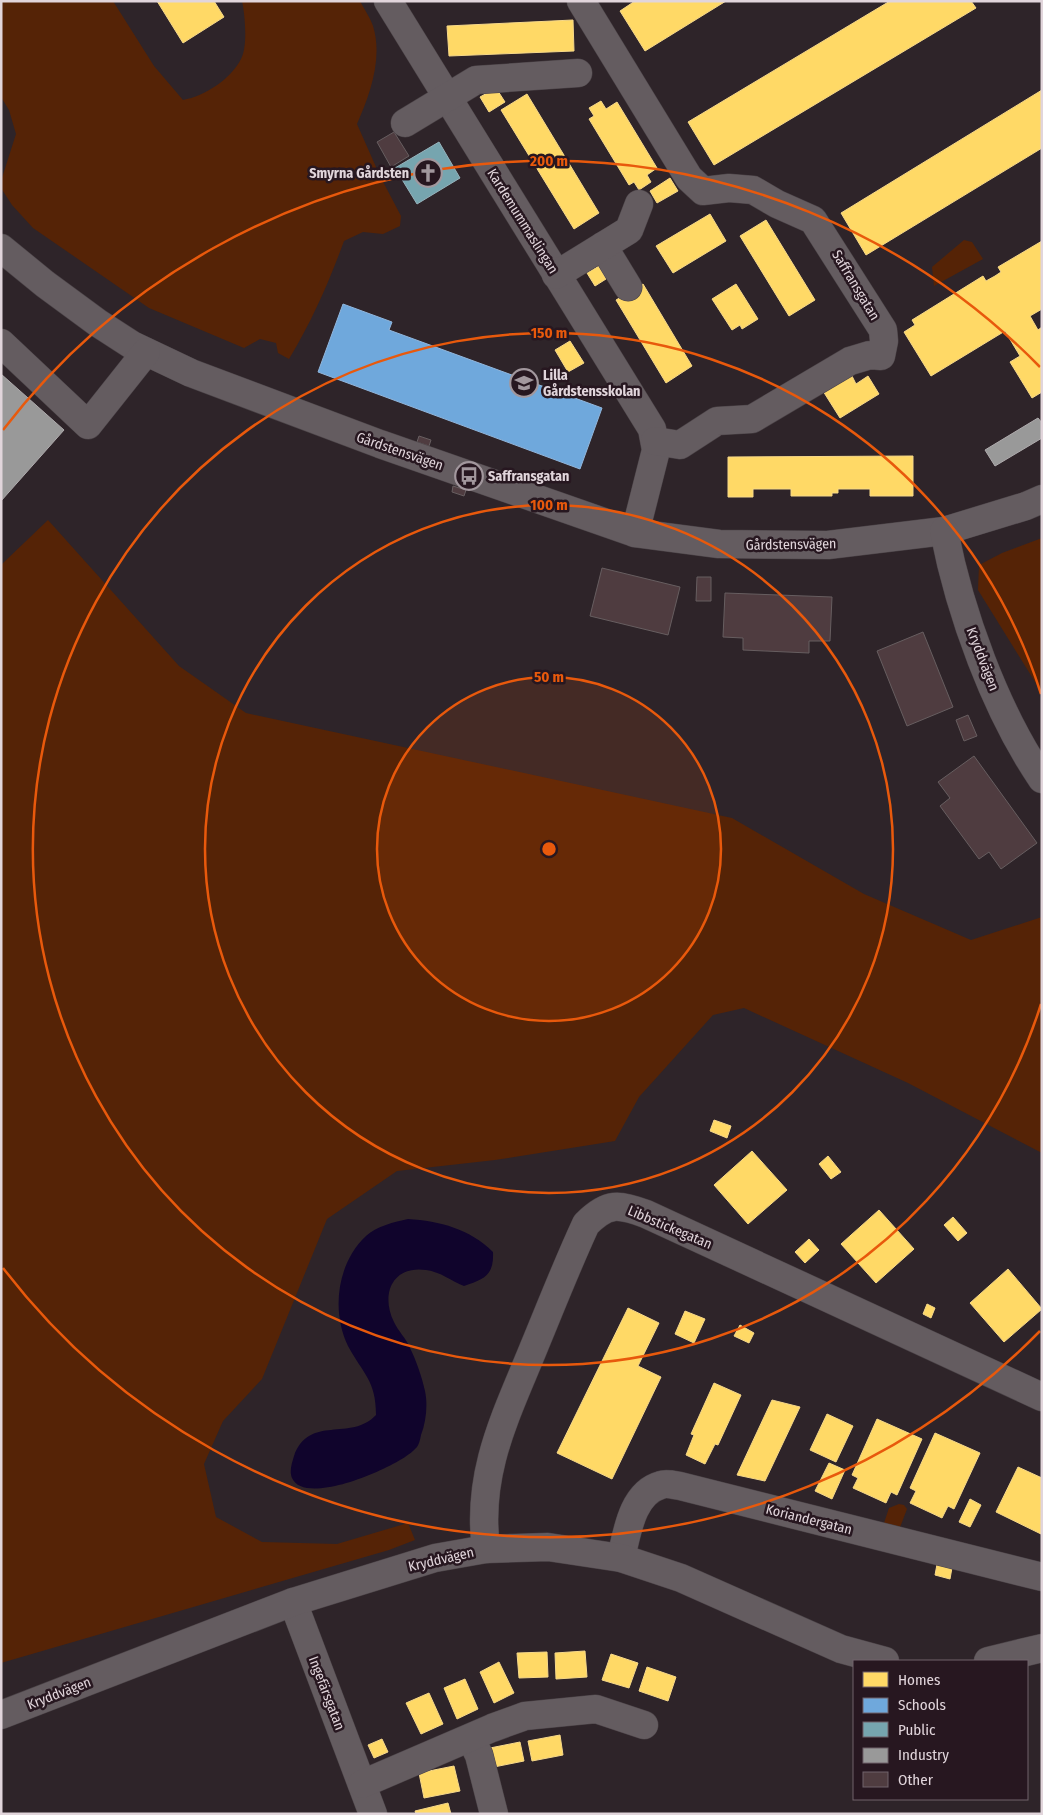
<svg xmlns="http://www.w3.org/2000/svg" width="1043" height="1815" viewBox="0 0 1043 1815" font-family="'Fira Sans Condensed',sans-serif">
<rect width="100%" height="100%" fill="#2e2429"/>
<g fill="#552306">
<path d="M 1,1 L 113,1 L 154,66 L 183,100 C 205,96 231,79 241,59 C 248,46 245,15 242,1 L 360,1 C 364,9 370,17 373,26 C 383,58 370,95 357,124 L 380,176 L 401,216 L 400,226 L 383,234 L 363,232 L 344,241 C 329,282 312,321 289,359 L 278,353 L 276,343 L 260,339 L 244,348 L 149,308 L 33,228 L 12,205 L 1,188 L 1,181 L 16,134 L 9,110 L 1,97 Z"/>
<polygon points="964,240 972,242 983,259 934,286 932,267"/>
<polygon points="48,520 179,666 246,713 732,818 864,894 971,940 1042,917 1042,1153 908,1083 744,1008 713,1015 639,1097 615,1141 495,1160 397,1171 327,1219 262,1379 223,1421 204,1464 216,1517 262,1542 337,1544 408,1523 415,1540 389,1550 1,1663 1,565"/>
<polygon points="1042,538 1042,693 978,590 979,565 1002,553"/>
<polygon points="899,1504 904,1505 907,1509 899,1530 883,1526 889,1508"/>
</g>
<path fill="#10042c" d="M 408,1219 C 440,1221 470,1229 493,1252 C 494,1275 485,1279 464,1286 C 451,1281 441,1272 426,1270 C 393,1265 380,1294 394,1322 C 398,1331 406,1338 410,1348 C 416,1360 422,1377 425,1391 C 428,1405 426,1422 421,1435 C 420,1440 419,1446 415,1449 C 400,1466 305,1508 292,1478 C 289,1471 292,1463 294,1456 C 309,1414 351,1442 376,1415 C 376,1380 363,1374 348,1346 C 331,1311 337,1263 366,1236 C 377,1226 394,1222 408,1219 Z"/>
<g fill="#ffd966" stroke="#f6d889">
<polygon points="157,1 214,1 224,17 183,43"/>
<polygon points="635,1 726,1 645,51 620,11"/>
<polygon points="890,1 971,1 976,8 714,165 688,122"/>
<polygon points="573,20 574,51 449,56 447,26"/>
<polygon points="496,88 505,102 489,112 480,97"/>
<polygon points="1042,90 1042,148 866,255 841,213"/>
<polygon points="527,94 599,213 574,229 501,110"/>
<polygon points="601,101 606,109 617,102 657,168 647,175 651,182 639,190 634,182 629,185 589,119 594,116 589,108"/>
<polygon points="670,178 678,191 657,203 650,191"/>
<polygon points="710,214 726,241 673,273 656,246"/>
<polygon points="766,220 815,300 789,316 740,236"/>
<polygon points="1042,241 1042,309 1030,316 1038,330 1042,327 1042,392 1032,398 1010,362 1020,356 1005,331 931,376 904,332 915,325 912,320 983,276 986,281 995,276 1001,272 998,267"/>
<polygon points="599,266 606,279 595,286 587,273"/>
<polygon points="643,284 692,366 666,383 616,300"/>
<polygon points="736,284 758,319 742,329 740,325 732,330 712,299"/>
<polygon points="570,341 584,363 568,372 555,350"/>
<polygon points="851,374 856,384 868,376 879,394 840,418 823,391"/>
<polygon points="913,456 913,496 870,496 870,489 838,489 838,493 832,493 832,496 791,496 791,489 753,489 753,497 728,497 728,457"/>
<polygon points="714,1120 731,1126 727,1138 710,1131"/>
<polygon points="752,1151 787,1190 748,1224 714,1185"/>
<polygon points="828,1156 841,1172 831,1179 819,1164"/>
<polygon points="879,1210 914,1249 876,1283 841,1244"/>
<polygon points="953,1217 967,1233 958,1241 944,1225"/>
<polygon points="809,1239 819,1250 805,1263 795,1252"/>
<polygon points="1008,1269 1042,1309 1004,1342 970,1303"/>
<polygon points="927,1304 935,1308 931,1318 923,1314"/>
<polygon points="628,1308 659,1323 638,1366 661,1377 612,1479 557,1453"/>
<polygon points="685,1311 705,1319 694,1343 675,1334"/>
<polygon points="740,1325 754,1333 749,1343 734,1336"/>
<polygon points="714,1383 741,1395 718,1445 715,1444 705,1464 686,1455 694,1435 691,1434"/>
<polygon points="772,1400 800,1407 765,1481 737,1475"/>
<polygon points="827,1414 853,1426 836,1462 810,1450"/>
<polygon points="877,1419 922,1439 897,1495 891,1492 886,1503 853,1488 858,1478 852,1475"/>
<polygon points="935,1433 980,1453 954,1509 948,1506 942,1518 910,1503 916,1491 910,1488"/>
<polygon points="829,1463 845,1470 832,1499 815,1491"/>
<polygon points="1018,1467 1042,1478 1041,1534 996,1512"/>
<polygon points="970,1499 981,1505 970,1527 959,1522"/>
<polygon points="938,1559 953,1562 950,1579 935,1575"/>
<polygon points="585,1651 587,1677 556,1679 555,1653"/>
<polygon points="547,1652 548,1677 519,1678 517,1653"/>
<polygon points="611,1654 638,1663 629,1688 602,1680"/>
<polygon points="499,1662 514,1693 494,1703 480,1672"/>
<polygon points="647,1667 676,1677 668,1701 639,1691"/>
<polygon points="465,1679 478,1709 457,1719 444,1688"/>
<polygon points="429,1693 443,1724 421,1734 406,1703"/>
<polygon points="560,1735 563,1755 532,1761 528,1741"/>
<polygon points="382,1739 388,1752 374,1758 368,1745"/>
<polygon points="520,1742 524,1761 489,1768 485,1749"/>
<polygon points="454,1766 460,1791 424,1798 419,1773"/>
<polygon points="448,1803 451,1814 416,1814 415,1811"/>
</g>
<polygon fill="#6fa8dc" stroke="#91b6dc" points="343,304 392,322 389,330 602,408 580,469 318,372"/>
<polygon fill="#76a5af" stroke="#96b3bc" points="439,142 460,178 417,204 395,168"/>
<g fill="#999" stroke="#afabad">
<polygon points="1,374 64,430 1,501"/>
<polygon points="1038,418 1042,423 1042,438 995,466 985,450"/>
</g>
<g fill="#4f3c40" stroke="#675e60">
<polygon points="394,132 409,156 391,167 377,142"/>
<polygon points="419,436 431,440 429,446 417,442"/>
<polygon points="453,486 466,490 464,496 452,492"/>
<polygon points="602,568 680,587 668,635 590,616"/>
<polygon points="697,577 711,577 711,601 696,601"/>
<polygon points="725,593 832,597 830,641 809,641 809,653 743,650 743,638 723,637"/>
<polygon points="923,632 953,707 907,726 877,651"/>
<polygon points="968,715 977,736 964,741 956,720"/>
<polygon points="974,756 1037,843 1001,869 989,852 979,859 940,806 950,798 938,782"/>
</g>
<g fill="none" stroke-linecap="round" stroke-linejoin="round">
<defs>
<g id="minor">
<polyline points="388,1 652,429 656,450 635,533"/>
<polyline points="581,1 689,178 703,191 729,188 753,190 777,204 813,220 883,330 884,341 881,356 870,355 850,361 752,419 717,421 680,445 655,441"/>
<polyline points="405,123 476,80 578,73"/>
<polyline points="603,246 628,287"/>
<polyline points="1,248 45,284 98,323 132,345 191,373 380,444 635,533 719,544 828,545 944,531 1026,506 1042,499"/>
<polyline points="556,275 629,230 639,204"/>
<polyline points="1,343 88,425 146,352"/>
<path d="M 944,531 C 960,613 995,710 1042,779"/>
<path d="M 486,1549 C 476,1472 506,1416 534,1347 C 551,1306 567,1265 586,1224 C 608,1202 618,1204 646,1214 L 1042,1397"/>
<path d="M 621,1558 C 627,1533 632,1493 661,1485 C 666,1483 674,1485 680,1486 L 1042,1577"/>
<polyline points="293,1602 373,1814"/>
<polyline points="988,1661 1042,1648"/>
<polyline points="1,1715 293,1602 435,1558 486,1549 548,1547 621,1558 681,1578 841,1649 885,1661"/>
<polyline points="471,1739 479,1755 494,1814"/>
<polyline points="362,1784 492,1728 525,1716 596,1709 644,1725"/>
</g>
</defs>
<use href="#minor" stroke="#4a4246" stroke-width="29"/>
<use href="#minor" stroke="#645c60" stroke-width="28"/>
</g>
<circle cx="549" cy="849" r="172" fill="#e8590c" fill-opacity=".12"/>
<g fill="none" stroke="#e8590c" stroke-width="2.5">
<circle cx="549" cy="849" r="172"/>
<circle cx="549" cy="849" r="344"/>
<path d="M1041 1004A516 516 0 1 1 1041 694"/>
<path d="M1040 1331A688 688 0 0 1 3 1268M3 430A688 688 0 0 1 1040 367"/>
</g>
<defs>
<symbol id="church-ring" viewBox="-11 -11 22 22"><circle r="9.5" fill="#271720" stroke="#a2979d" stroke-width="1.5"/><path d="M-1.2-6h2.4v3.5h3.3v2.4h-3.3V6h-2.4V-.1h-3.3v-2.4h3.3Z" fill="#a2979d"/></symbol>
<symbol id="school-ring" viewBox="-11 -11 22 22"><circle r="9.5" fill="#271720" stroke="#a2979d" stroke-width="1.5"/><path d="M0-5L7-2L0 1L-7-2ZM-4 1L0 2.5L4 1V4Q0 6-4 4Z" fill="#a2979d"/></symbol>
<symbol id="bus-ring" viewBox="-11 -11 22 22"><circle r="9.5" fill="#271720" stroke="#a2979d" stroke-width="1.5"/><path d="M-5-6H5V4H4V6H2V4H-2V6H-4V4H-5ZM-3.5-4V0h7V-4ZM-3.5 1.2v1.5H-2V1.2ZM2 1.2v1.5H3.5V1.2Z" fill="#a2979d"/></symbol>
</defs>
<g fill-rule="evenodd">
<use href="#church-ring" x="412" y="157" width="32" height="32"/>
<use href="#school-ring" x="508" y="367" width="32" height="32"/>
<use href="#bus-ring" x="453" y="460" width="32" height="32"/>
</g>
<g text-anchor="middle" stroke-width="5" stroke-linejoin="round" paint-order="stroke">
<g font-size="14" font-weight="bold" fill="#e1d5db" stroke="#271720" text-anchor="start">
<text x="409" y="178" text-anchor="end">Smyrna Gårdsten</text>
<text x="543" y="380">Lilla<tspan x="543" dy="16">Gårdstensskolan</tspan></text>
<text x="488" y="481">Saffransgatan</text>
</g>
<g font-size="14" fill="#e1d5db" stroke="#271720">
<text transform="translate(523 221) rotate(58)" y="5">Kardemummaslingan</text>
<text transform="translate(856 285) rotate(59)" y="5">Saffransgatan</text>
<text transform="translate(400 451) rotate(19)" y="5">Gårdstensvägen</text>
<text transform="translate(791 544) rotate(-1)" y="5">Gårdstensvägen</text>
<text transform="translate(983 659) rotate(69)" y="5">Kryddvägen</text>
<text transform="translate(670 1227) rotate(23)" y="5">Libbstickegatan</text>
<text transform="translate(809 1519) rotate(14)" y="5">Koriandergatan</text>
<text transform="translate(441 1559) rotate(-13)" y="5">Kryddvägen</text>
<text transform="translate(59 1693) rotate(-21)" y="5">Kryddvägen</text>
<text transform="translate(327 1693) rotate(69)" y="5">Ingefärsgatan</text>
</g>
</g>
<circle cx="549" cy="849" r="8" fill="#e8590c" stroke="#271720" stroke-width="2.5"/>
<g font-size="15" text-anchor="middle" font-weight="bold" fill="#e8590c" stroke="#271720" stroke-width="5" stroke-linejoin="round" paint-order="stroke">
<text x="549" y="166">200 m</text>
<text x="549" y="338">150 m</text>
<text x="549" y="510">100 m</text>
<text x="549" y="682">50 m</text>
</g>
<rect width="1043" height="1815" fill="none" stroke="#e1d5db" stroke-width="5"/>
<rect x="853" y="1660" width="175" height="140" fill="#271720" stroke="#71636b"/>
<rect x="863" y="1672" width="25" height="15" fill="#ffd966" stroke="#71636b"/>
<text x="898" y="1685" font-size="15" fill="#e1d5db">Homes</text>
<rect x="863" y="1698" width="25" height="15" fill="#6fa8dc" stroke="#71636b"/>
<text x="898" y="1710" font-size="15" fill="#e1d5db">Schools</text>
<rect x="863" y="1722" width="25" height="15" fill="#76a5af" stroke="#71636b"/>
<text x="898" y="1735" font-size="15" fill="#e1d5db">Public</text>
<rect x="863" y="1748" width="25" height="15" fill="#999999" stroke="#71636b"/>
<text x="898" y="1760" font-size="15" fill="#e1d5db">Industry</text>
<rect x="863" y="1772" width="25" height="15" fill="#4f3c40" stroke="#71636b"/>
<text x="898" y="1785" font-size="15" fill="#e1d5db">Other</text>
</svg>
